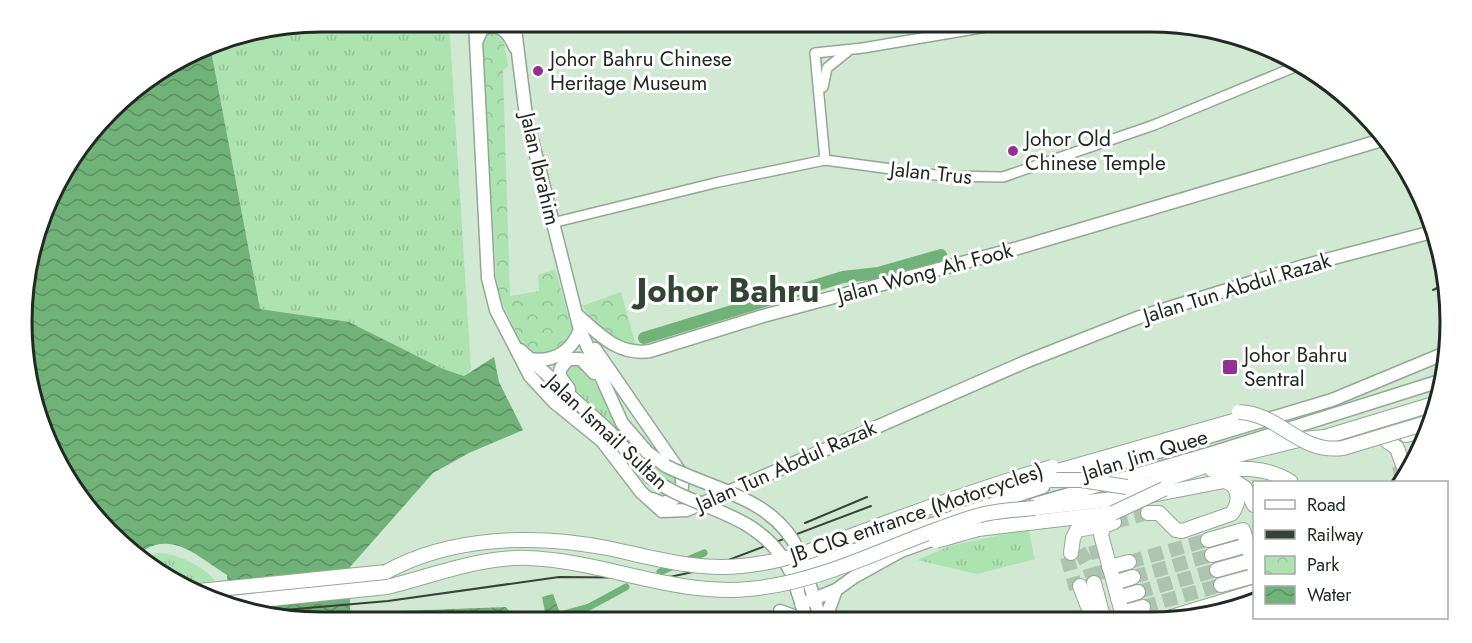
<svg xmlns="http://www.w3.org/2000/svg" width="1472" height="643" viewBox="0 0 1472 643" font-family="Jost,sans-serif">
<defs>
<pattern id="grass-tufts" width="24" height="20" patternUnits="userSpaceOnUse" patternTransform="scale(1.5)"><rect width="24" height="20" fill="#ade2b1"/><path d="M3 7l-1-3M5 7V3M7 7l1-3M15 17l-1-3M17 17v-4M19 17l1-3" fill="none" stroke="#95c298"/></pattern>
<pattern id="park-crowns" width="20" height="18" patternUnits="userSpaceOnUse" patternTransform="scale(1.5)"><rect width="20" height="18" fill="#ade2b1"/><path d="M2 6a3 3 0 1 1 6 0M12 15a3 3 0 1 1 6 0" fill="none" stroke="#95c298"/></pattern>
<pattern id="water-waves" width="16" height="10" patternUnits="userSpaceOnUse" patternTransform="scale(1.5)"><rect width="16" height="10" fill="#71b278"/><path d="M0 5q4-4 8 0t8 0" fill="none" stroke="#5c9162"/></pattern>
</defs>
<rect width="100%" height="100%" fill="#d1e9d3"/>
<g fill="url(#grass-tufts)">
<polygon points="322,21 449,21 471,370 464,376 443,369 349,322 260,309 210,45 225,37"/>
<path d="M 577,361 L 591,376 L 619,425 L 677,480 L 672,492 L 664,495 L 659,493 C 645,478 638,458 626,442 C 607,416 580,399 563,372 L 565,367 Z"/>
<polygon points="1028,529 1035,559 977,574 917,560 950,546"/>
<path d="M 158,553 C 176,553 204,566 215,581 L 186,584 L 142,558 Z"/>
</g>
<g fill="url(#park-crowns)">
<polygon points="490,33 499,35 504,43 508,66 503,71 510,296 539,291 538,275 555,269 574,335 565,344 538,357 523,348 497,291 482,44 483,35"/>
<path d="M 621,292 L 637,349 C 613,338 598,328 582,306 Z"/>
</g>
<g fill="url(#water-waves)">
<path d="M 210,45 L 260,309 L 349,322 L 443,369 L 464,376 L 494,357 L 499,382 L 523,430 L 469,453 L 433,473 L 350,567 L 350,613 L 506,607 L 517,621 L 322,622 L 229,607 L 227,575 C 196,556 171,528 137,555 L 124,548 L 61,471 L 27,380 L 27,263 L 61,171 L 124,95 Z"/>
<polygon points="553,594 563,621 547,621 542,597"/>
</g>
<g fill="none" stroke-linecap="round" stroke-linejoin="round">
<g stroke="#71b278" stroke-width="7">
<polyline points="660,572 704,553"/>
<polyline points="560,615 589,607 626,587"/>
</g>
<polyline stroke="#71b278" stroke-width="12" points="644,338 843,277 878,273 941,255"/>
<g stroke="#aec3b0" stroke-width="14" stroke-dasharray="14 7" stroke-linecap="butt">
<polyline points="1399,466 1402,480"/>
<polyline points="1114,522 1148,513"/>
<polyline points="1095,545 1104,580"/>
<polyline points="1079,550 1089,567 1094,583"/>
<polyline points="1067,557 1076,589"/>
<polyline points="1129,562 1208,540"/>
<polyline points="1133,577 1212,555"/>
<polyline points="1138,592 1217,570"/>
<polyline points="1143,607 1221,585"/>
</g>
<defs>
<g id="minor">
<polyline points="823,87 827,68 847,52"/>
<polyline points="825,160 815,53 863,48 1022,21"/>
<polyline points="552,223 719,182 825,160 943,176 1003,177 1154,125 1297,66"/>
</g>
<g id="major">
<polyline points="475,21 488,278 496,310 530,376 554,402 602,441 641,492 662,511 687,510 1025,362 1137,318 1307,265 1432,232"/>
<polyline points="514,21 526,116 580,330 622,423 647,452 666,466"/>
<path d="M 477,40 L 482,29 C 500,21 508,32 515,47"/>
<path d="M 576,314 C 599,334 618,356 650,351 L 763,316 L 1018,248 L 1382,140"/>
<path d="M 595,349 L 680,472 C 686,488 680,500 662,503 L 652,499"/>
<polyline points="520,350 609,431 650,477"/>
<path d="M 528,359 C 553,363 571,352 580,330"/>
<polyline points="569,389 559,375 561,368 568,359 581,359 594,373"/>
<polyline points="1071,478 1332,400 1443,354"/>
<polyline points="1035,504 1215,452 1440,381"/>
<polyline points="782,557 792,574 807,621"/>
<polyline points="805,570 821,620"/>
<polyline points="798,593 797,579 804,567 1043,487"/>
<polyline points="801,604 836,590 854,577 901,551 945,535"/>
<polyline points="780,611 807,621"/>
<polyline points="825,620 836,590"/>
</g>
<g id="highway">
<polyline points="1406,435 1421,431 1426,434"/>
<polyline points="1387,441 1397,448 1403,465"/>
<path d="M 1212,470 C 1239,468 1267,466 1291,482"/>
<polyline points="1040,476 1237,420"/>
<polyline points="1233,480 1245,488 1254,505"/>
<polyline points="1127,487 1148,485 1238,455 1303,439 1325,437 1437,403"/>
<polyline points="1002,489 1050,480"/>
<path d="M 1035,508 L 1157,494 L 1224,481 C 1240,484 1241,503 1231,514 L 1182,531 L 1176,530 L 1159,513 L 1148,513"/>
<polyline points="1114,522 1104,526 1101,535 1124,620"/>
<polyline points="978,529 1113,513"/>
<polyline points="1208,540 1243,530 1254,567"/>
<polyline points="1071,553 1073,538 1077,530 1109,524"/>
<polyline points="1212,555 1248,545"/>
<polyline points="1109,567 1129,562"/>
<polyline points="1217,570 1253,560"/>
<polyline points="1094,583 1104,620"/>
<polyline points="1114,583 1133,577"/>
<polyline points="1221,585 1254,576"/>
<polyline points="1080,586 1093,620"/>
<polyline points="199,591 386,572"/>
<polyline points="1118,598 1138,592"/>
<polyline points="221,604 387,587"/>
<polyline points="1122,613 1143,607"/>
<polyline points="1165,619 1254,592"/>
</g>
</defs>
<use href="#minor" stroke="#91a893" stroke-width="12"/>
<use href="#major" stroke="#91a893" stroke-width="15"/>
<use href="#highway" stroke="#91a893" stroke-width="16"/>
<use href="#minor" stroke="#fff" stroke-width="9"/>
<use href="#major" stroke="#fff" stroke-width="12"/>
<use href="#highway" stroke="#fff" stroke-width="14"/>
<g stroke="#364137" stroke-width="2">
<polyline points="1433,290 1446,284"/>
<polyline points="805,523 867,497"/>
<polyline points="261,612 388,601 559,577 665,578 702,570 871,506"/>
</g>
<defs>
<g id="major-bridge">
<path d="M 666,466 C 714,490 775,498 799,552"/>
<path d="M 650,477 C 692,509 750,510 782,557"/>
</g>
<g id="highway-bridge">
<path d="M 1239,412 C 1281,414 1299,454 1343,448 L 1433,421"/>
<polyline points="1051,480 1081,480 1127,487"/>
<polyline points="1113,513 1164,489"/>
<polyline points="936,541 978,529"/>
<path d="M 386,572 C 451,536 536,534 607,548 C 651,557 696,571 741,566 C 790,562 835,542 880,525 C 937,504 993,484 1052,467"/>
<path d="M 387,587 C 432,576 482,556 529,558 C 603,561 674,596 749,589 C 829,582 901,538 977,516 C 995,510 1017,510 1035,508"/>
</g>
</defs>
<use href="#major-bridge" stroke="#91a893" stroke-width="15" stroke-linecap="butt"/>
<use href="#highway-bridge" stroke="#91a893" stroke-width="16" stroke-linecap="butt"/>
<use href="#major-bridge" stroke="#fff" stroke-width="12"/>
<use href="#highway-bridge" stroke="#fff" stroke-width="14"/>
</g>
<g fill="#932f95" stroke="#fff" stroke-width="2">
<circle cx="538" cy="71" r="6"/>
<circle cx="1013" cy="151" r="6"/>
<rect x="1222" y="359" width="16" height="16" rx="3"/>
</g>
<g text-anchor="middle" stroke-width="6" stroke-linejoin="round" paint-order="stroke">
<g font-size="21" fill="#212a22" stroke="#fff" text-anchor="start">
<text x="550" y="66">Johor Bahru Chinese<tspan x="550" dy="24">Heritage Museum</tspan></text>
<text x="1025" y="146">Johor Old<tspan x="1025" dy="24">Chinese Temple</tspan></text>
<text x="1244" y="362">Johor Bahru<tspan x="1244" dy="24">Sentral</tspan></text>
</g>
<g font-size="21" fill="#212a22" stroke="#fff">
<text transform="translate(540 169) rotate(77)" y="7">Jalan Ibrahim</text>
<text transform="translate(931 173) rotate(6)" y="7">Jalan Trus</text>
<text transform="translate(925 273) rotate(-15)" y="7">Jalan Wong Ah Fook</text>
<text transform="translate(1237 288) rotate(-17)" y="7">Jalan Tun Abdul Razak</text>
<text transform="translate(607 432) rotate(43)" y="7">Jalan Ismail Sultan</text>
<text transform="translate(1145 455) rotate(-17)" y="7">Jalan Jim Quee</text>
<text transform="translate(786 466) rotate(-24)" y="7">Jalan Tun Abdul Razak</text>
<text transform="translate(917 513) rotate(-19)" y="7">JB CIQ entrance (Motorcycles)</text>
</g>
<g font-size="33" font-weight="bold" fill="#314533" stroke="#fff">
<text x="728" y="302">Johor Bahru</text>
</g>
</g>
<path d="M0 0H1472V643H0ZM322 32H1150A290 290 0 0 1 1440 322V322A290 290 0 0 1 1150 612H322A290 290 0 0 1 32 322V322A290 290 0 0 1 322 32Z" fill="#fff" fill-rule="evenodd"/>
<path fill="none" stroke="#212a22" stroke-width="3" d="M322 32H1150A290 290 0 0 1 1440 322V322A290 290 0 0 1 1150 612H322A290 290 0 0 1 32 322V322A290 290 0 0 1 322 32Z"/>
<rect x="1253" y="481" width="195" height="138" fill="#ffffff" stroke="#a6aaa7" stroke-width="1.5"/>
<rect x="1265" y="500" width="30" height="9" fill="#ffffff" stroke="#a6aaa7" stroke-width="1.5"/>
<text x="1307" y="511" font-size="18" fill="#212a22">Road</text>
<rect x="1265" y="530" width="30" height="9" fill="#364137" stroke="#a6aaa7" stroke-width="1.5"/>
<text x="1307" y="541" font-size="18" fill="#212a22">Railway</text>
<rect x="1265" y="556" width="30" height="18" fill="url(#park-crowns)" stroke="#a6aaa7" stroke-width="1.5"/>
<text x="1307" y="571" font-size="18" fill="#212a22">Park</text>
<rect x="1265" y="586" width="30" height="18" fill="url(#water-waves)" stroke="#a6aaa7" stroke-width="1.5"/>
<text x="1307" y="601" font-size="18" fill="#212a22">Water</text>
</svg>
